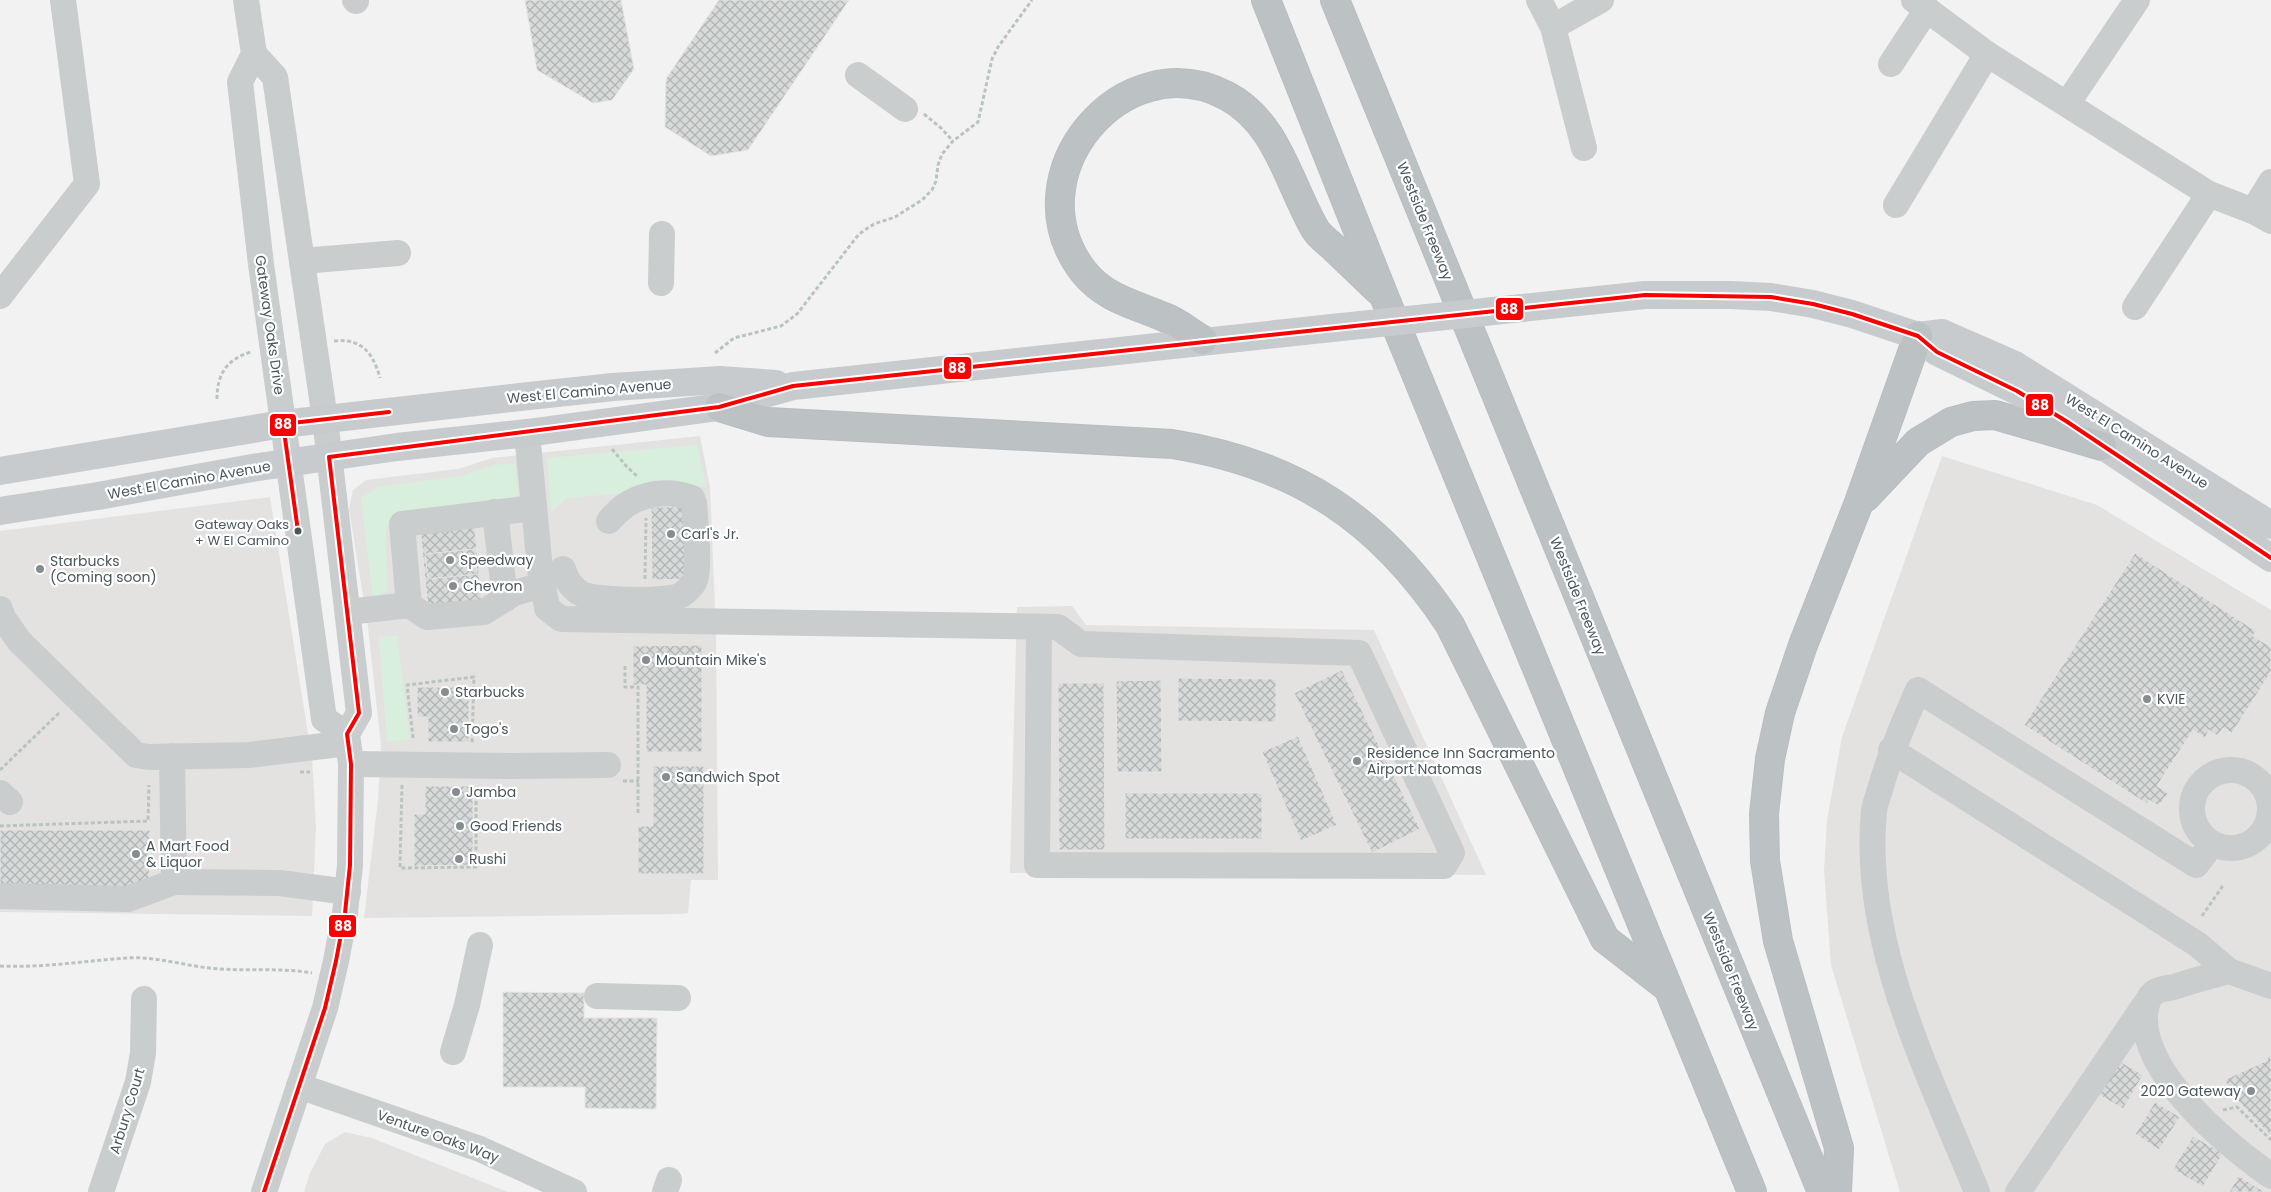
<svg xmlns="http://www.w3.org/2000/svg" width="2271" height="1192" viewBox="0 0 2271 1192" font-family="Poppins,sans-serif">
<defs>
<pattern id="building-cross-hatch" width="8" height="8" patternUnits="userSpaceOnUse" patternTransform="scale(1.25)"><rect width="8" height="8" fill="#d8dada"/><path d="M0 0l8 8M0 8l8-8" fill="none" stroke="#b1b4b4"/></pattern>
</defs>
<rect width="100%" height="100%" fill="#f2f2f2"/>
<g fill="#e3e2e0">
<polygon points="700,436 710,487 716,632 718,880 691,880 688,913 681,914 364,918 378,800 381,746 368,627 349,509 353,490 366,480 458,469 492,458"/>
<polygon points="1942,456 2097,505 2271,610 2271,1192 1900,1192 1831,965 1824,870 1827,820 1842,737"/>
<polygon points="270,497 312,758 316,826 312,916 0,912 0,531"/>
<polygon points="1072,606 1086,625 1374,630 1486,875 1010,873 1017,607"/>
<polygon points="345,1132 372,1138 508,1192 304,1192 310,1173 325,1144"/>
</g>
<g fill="#d9efde">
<polygon points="697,445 706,486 567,498 551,512 547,458"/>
<polygon points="515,463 518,494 514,502 391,519 386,529 387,592 373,599 361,498 378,487 461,476 495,465"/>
<polygon points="397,636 410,740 387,741 379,637"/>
</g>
<g fill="url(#building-cross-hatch)" stroke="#e4e4e5">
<polygon points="525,0 621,0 634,69 612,100 593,103 537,70"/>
<polygon points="719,0 849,0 748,150 711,156 665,127 666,79"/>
<polygon points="651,507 691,507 692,579 652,580"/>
<polygon points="474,521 482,604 428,609 420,527"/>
<polygon points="475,549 477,574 428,579 425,554"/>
<polygon points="2135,553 2256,631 2253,636 2271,647 2271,672 2232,733 2223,728 2218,736 2209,730 2205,738 2193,730 2157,786 2168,793 2159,806 2149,800 2147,804 2024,725"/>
<polygon points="702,645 702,752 646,752 646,685 633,685 633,646"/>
<polygon points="1342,670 1420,829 1372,853 1294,693"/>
<polygon points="1178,678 1276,679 1276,722 1178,721"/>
<polygon points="1161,680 1162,772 1117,772 1116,681"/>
<polygon points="1058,683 1104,683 1105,850 1059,850"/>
<polygon points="417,687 469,687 469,742 428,742 428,717 417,717"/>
<polygon points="1298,736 1337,825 1301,841 1262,752"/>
<polygon points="653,766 704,766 704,874 638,874 638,826 653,826"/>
<polygon points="425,786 473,786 473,865 414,866 414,814 425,814"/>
<rect x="1125" y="793" width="137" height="46"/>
<polygon points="0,830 150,830 149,888 0,887"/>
<polygon points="503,992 584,993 584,1018 657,1018 656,1109 585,1108 585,1087 503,1087"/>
<polygon points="2271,1053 2271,1136 2239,1102 2224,1080 2266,1061"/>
<polygon points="2113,1057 2143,1075 2123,1109 2093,1091"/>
<polygon points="2155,1102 2180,1117 2159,1150 2135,1134"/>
<polygon points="2193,1136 2223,1153 2203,1187 2173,1169"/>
<polygon points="2239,1176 2263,1191 2262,1192 2229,1192"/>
</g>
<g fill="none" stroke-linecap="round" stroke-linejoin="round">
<defs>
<g id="highway">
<polyline points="1266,0 1384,296 1752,1192"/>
<polyline points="1335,0 1822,1192"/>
<path d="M 1203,340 C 1190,333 1178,322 1164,317 C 1134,304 1105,299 1083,271 C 1010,175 1124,41 1227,96 C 1277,122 1289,184 1315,229 C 1320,237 1328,242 1334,248 C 1349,262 1363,276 1378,290"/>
<path d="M 719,407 L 768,422 L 1172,444 C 1297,464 1380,519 1450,625 L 1605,939 L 1668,988"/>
<polyline points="1866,497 1918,442 1951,422 1973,416 1995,415 2102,446"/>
<polyline points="1837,1192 1839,1148 1778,941 1765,861 1764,814 1770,759 1780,713 1803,645 1858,505 1918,336"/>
</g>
</defs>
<use href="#highway" stroke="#b7bdc0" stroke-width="30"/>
<g stroke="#bac4bf" stroke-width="3" stroke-dasharray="4 2.5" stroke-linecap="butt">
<polyline points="924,114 941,128 953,141"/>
<path d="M 334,341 C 362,338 373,353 380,378"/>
<polyline points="715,353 734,338 781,326 797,314 859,234 874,224 895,217 922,200 932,190 936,181 938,165 942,154 953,141 978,122 992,59 998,47 1032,0"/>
<path d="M 217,399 C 217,374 227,359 251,352"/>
<polyline points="612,449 627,467 637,476"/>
<polyline points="645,579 646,518"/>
<polyline points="625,666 625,687 638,687 638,814"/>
<polyline points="413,738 407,685 474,677 472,744"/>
<polyline points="0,770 59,713"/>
<polyline points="300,772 310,772"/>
<polyline points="623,781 639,781"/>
<polyline points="402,785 400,868 476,867 476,787"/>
<polyline points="0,826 148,821 149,785"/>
<polyline points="2202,916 2224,884"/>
<path d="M 0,966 C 43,968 84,961 126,958 C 154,956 182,965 209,968 C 244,972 278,967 312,973"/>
<polyline points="2223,1110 2237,1107 2271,1140"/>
</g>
<g stroke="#cacdcd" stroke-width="26">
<polyline points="246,0 254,54 240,82 261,264 324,719 347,734"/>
<polyline points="355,0 356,1"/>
<polyline points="1539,0 1553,27 1584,148"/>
<polyline points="1914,0 1987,54 2209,194 2253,211 2271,221"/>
<polyline points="1553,27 1601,0"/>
<polyline points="254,54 275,77 325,419 359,713 347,734 351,764 350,865 345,913 336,961 325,1008 264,1192"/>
<polyline points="1891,64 1927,9"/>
<polyline points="858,75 905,109"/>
<polyline points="2067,104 2137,0"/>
<polyline points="1896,205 1987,54"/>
<polyline points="2253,211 2271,182"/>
<polyline points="302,261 398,253"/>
<polyline points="661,283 662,234"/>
<polyline points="0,296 87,184 63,0"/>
<polyline points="2135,307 2209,194"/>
<polyline points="527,433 540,569 547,608 561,619 1058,627 1081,644 1359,653 1452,853 1444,866 1037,865 1039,627"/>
<polyline points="495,512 505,599"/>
<path d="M 563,569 C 566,579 570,587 580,593 C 591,601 666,602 679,596 C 684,594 693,586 695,580 C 700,568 695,519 694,503 L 692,498 C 660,487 629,496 609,521"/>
<polyline points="409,605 402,524 534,508"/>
<polyline points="0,609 3,618 20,642 136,755 149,757 249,755 348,743"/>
<polyline points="348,612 409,605 427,617 484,612 514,593 543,585"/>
<polyline points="1891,750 2197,944 2229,971 2271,986"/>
<polyline points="172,756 174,882 280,883 348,892"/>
<polyline points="351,764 510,766 608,765"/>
<circle cx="2231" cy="809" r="39"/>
<polyline points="0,793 10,802"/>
<polyline points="0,896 128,899 174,882"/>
<path d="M 2229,971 C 2210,976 2192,981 2174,987 C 2168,988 2160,989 2155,992 C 2147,997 2146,1007 2145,1015 C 2142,1075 2226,1144 2271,1176"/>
<polyline points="597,996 678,998"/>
<polyline points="453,1052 467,1005 480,945"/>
<polyline points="299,1086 480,1149 574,1192"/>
<polyline points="101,1192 138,1082 143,1053 144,999"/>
<polyline points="665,1192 669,1180"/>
<path d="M 1977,1192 C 1929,1073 1861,943 1874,811 C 1875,803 1879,794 1881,786 C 1891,752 1904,722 1918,690 L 2196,865 L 2212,844"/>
<polyline points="2018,1192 2146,1003"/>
</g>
<g stroke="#c8cbcd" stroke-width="28">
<polyline points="1522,308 1645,295 1730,295 1771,297 1813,304 1852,314 1918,336 1937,352 2017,391 2066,421 2271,558"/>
<polyline points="1918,336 1942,333 2013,364 2271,525"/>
<polyline points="0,471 283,424 529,396 613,387 720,380 776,384"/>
<polyline points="0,511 98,496 252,468 397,447 527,433 719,407 793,386 1332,328"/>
</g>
<use href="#highway" stroke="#bcc2c4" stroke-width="28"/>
<polyline stroke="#c8cbcd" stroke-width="28" points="1332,328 1522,308"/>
<defs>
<g id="bus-1">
<polyline points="298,531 283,424 389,412"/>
<polyline points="264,1192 325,1008 336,961 345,913 350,865 351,764 347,734 359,713 329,457 719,407 793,386 1645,295 1771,297 1813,304 1852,314 1918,336 1937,352 2017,391 2066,421 2271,558"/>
</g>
</defs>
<use href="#bus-1" stroke="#fff" stroke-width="8"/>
<use href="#bus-1" stroke="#fa0000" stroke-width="4"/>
</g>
<circle fill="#4a575d" stroke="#fff" stroke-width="2" cx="298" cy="531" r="4.5"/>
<g fill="#858d91" stroke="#fff" stroke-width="2">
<circle cx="671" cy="534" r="5"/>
<circle cx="450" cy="560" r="5"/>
<circle cx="40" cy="569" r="5"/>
<circle cx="453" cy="586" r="5"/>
<circle cx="646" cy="660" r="5"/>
<circle cx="445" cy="692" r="5"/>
<circle cx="2147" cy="699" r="5"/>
<circle cx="454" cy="729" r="5"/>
<circle cx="1357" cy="761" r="5"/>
<circle cx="666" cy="777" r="5"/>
<circle cx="456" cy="792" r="5"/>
<circle cx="460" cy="826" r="5"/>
<circle cx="136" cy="854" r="5"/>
<circle cx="459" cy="859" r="5"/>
<circle cx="2251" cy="1091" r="5"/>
</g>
<g text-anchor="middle" stroke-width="4.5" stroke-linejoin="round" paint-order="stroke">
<g font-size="13" fill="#4a575d" stroke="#fff" text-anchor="end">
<text x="289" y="529">Gateway Oaks<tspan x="289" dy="16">+ W El Camino</tspan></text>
</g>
<g font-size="14" fill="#4a575d" stroke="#fff">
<text transform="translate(1425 221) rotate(68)" y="5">Westside Freeway</text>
<text transform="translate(270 325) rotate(82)" y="5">Gateway Oaks Drive</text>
<text transform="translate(589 391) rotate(-5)" y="5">West El Camino Avenue</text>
<text transform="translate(2137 441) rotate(32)" y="5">West El Camino Avenue</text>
<text transform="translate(189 480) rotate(-10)" y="5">West El Camino Avenue</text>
<text transform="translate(1578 596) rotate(68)" y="5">Westside Freeway</text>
<text transform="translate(1731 971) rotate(68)" y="5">Westside Freeway</text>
<text transform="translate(127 1111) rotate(-73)" y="5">Arbury Court</text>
<text transform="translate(438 1136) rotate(20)" y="5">Venture Oaks Way</text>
</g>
<g font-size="14" fill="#4a575d" stroke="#fff" text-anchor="start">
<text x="681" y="539">Carl's Jr.</text>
<text x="460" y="565">Speedway</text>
<text x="50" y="566">Starbucks<tspan x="50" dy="16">(Coming soon)</tspan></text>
<text x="463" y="591">Chevron</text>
<text x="656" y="665">Mountain Mike's</text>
<text x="455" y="697">Starbucks</text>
<text x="2157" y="704">KVIE</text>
<text x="464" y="734">Togo's</text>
<text x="1367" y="758">Residence Inn Sacramento<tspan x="1367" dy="16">Airport Natomas</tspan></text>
<text x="676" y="782">Sandwich Spot</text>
<text x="466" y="797">Jamba</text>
<text x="470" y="831">Good Friends</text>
<text x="146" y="851">A Mart Food<tspan x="146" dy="16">&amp; Liquor</tspan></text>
<text x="469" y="864">Rushi</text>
<text x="2241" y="1096" text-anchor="end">2020 Gateway</text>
</g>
</g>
<g stroke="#fff" stroke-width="2">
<rect x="1495" y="297" width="29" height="24" rx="5" fill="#fa0000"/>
<rect x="943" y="356" width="29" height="24" rx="5" fill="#fa0000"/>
<rect x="2025" y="393" width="29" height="24" rx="5" fill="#fa0000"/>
<rect x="269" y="413" width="28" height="24" rx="5" fill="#fa0000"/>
<rect x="328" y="914" width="29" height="24" rx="5" fill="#fa0000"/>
</g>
<g font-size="14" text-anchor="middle" font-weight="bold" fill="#fff">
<text x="1509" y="314">88</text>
<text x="957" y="373">88</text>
<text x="2040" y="410">88</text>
<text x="283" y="429">88</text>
<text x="343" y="931">88</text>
</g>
</svg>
